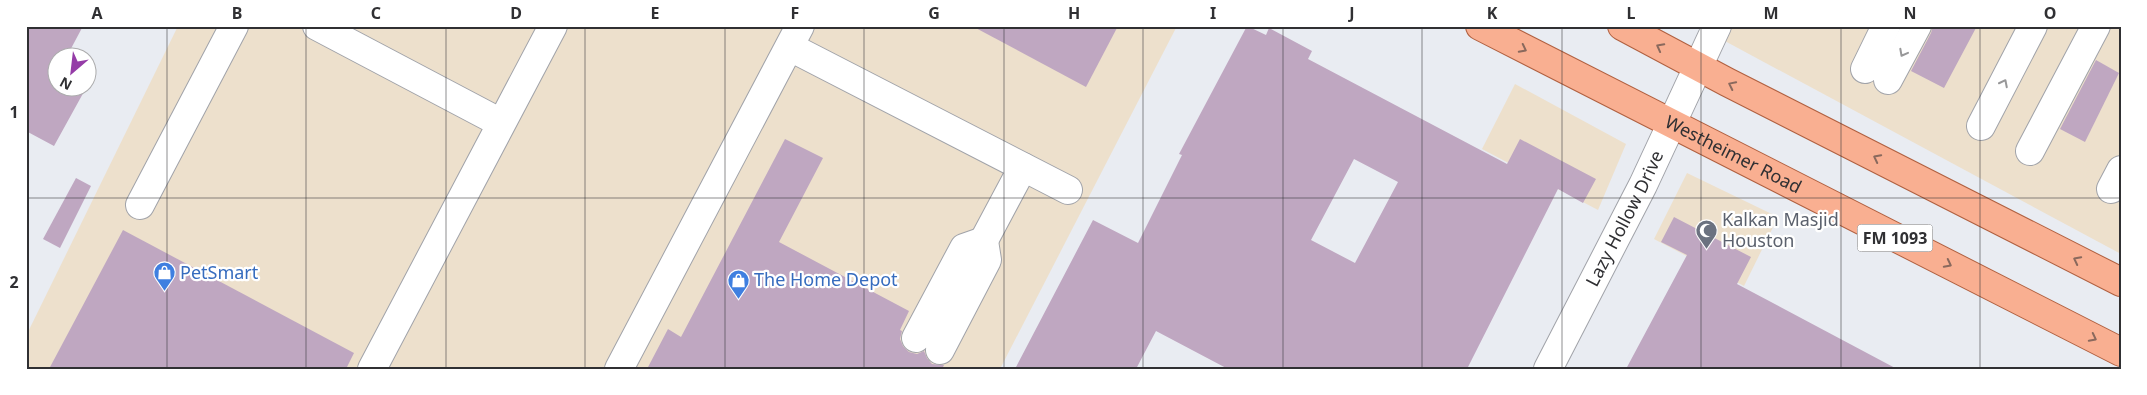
<svg xmlns="http://www.w3.org/2000/svg" width="2147" height="395" viewBox="0 0 2147 395" font-family="'Noto Sans',sans-serif">
<rect width="100%" height="100%" fill="#e9ecf2"/>
<g fill="#ede0cc">
<polygon points="178,26 1177,26 1000,369 26,369 26,336"/>
<polygon points="1697,26 2121,26 2121,254"/>
<polygon points="1515,84 1626,144 1598,210 1482,149"/>
<polygon points="1687,173 1778,217 1744,286 1654,239"/>
</g>
<g fill="#bfa7c1" fill-rule="evenodd">
<polygon points="26,26 83,26 66,58 58,58 58,88 86,88 54,146 26,131"/>
<polygon points="972,26 1118,26 1086,87"/>
<path d="M 1247,26 L 1266,35 L 1269,28 L 1312,51 L 1308,59 L 1507,164 L 1520,139 L 1596,179 L 1583,203 L 1558,189 L 1467,369 L 1228,369 L 1156,331 L 1136,369 L 1015,369 L 1093,220 L 1138,243 L 1182,155 L 1179,154 ZM 1354,159 L 1398,182 L 1355,263 L 1311,240 Z"/>
<polygon points="1933,26 1977,26 1944,88 1911,71 1931,33"/>
<polygon points="2096,60 2119,73 2085,142 2060,129"/>
<polygon points="785,139 823,158 779,242 909,311 900,330 902,331 900,339 903,346 909,352 917,354 924,351 927,358 932,364 944,365 942,369 647,369 668,329 681,337"/>
<polygon points="76,178 91,186 60,248 43,239"/>
<polygon points="1674,217 1751,257 1737,284 1897,369 1626,369 1687,255 1661,242"/>
<polygon points="123,230 354,353 346,369 49,369"/>
</g>
<g fill="none" stroke-linecap="round" stroke-linejoin="round">
<defs>
<g id="minor">
<polyline points="317,26 501,123"/>
<polyline points="790,47 1068,190"/>
<polyline points="1865,69 1886,26"/>
<polyline points="1888,80 1917,26"/>
<polyline points="1981,126 2033,26"/>
<polyline points="2030,151 2096,26"/>
<polyline points="2111,189 2121,170"/>
<polyline points="140,205 234,26"/>
<polyline points="975,257 1023,167"/>
<polyline points="916,338 964,248 984,241 987,260 940,350"/>
<polyline points="372,369 553,26"/>
<polyline points="619,369 800,26"/>
<path id="s1" d="M 1548,369 L 1643,185 L 1717,26"/>
</g>
<g id="major">
<path id="s2" d="M 1480,26 L 2121,352"/>
<polyline points="1622,26 1727,82 2121,282"/>
</g>
</defs>
<use href="#minor" stroke="#a1a3a9" stroke-width="30"/>
<use href="#major" stroke="#b06040" stroke-width="30"/>
<use href="#minor" stroke="#fff" stroke-width="28"/>
<use href="#major" stroke="#f9af91" stroke-width="28"/>
</g>
<defs><path id="oneway-chevron" d="M-2-3.5L2.5 0L-2 3.5" fill="none" stroke-width="1.6" stroke-linecap="round" stroke-linejoin="round" transform="scale(1.25)"/></defs>
<g stroke="#8a695d">
<use href="#oneway-chevron" transform="translate(1660 47) rotate(-152)"/>
<use href="#oneway-chevron" transform="translate(1523 49) rotate(27)"/>
<use href="#oneway-chevron" transform="translate(1732 85) rotate(-154)"/>
<use href="#oneway-chevron" transform="translate(1877 158) rotate(-153)"/>
<use href="#oneway-chevron" transform="translate(2077 260) rotate(-153)"/>
<use href="#oneway-chevron" transform="translate(1948 264) rotate(27)"/>
<use href="#oneway-chevron" transform="translate(2093 338) rotate(27)"/>
</g>
<g stroke="#989899">
<use href="#oneway-chevron" transform="translate(1903 53) rotate(118)"/>
<use href="#oneway-chevron" transform="translate(2004 83) rotate(-63)"/>
</g>
<path fill="none" stroke="#303033" stroke-width="1" stroke-opacity="0.55" d="M 167,26 L 167,369M 306,26 L 306,369M 446,26 L 446,369M 585,26 L 585,369M 725,26 L 725,369M 864,26 L 864,369M 1004,26 L 1004,369M 1143,26 L 1143,369M 1283,26 L 1283,369M 1422,26 L 1422,369M 1562,26 L 1562,369M 1701,26 L 1701,369M 1841,26 L 1841,369M 1980,26 L 1980,369M 26,198 L 2121,198"/>
<defs>
<symbol id="mosque-pin" viewBox="-11 -11 22 30"><path d="M0 17L-7.5 6A9.5 9.5 0 1 1 7.5 6Z" fill="#6b7280" stroke="#fff"/><path d="M3.5-4.9A6 6 0 1 0 3.5 4.9A5 5 0 1 1 3.5-4.9Z" fill="#fff"/></symbol>
<symbol id="shop-pin" viewBox="-11 -11 22 30"><path d="M0 17L-7.5 6A9.5 9.5 0 1 1 7.5 6Z" fill="#3f7fe0" stroke="#fff"/><path d="M-5-2.5h2.3a2.7 3.5 0 0 1 5.4 0H5L5.5 6h-11ZM-1.5-2.5h3a1.5 2.3 0 0 0-3 0Z" fill="#fff"/></symbol>
</defs>
<g fill-rule="evenodd">
<use href="#mosque-pin" x="1694" y="218" width="25" height="34"/>
<use href="#shop-pin" x="152" y="260" width="25" height="34"/>
<use href="#shop-pin" x="726" y="268" width="25" height="34"/>
</g>
<g text-anchor="middle" stroke-width="4.5" stroke-linejoin="round" paint-order="stroke">
<rect fill="#fff" stroke="#6e6e70" stroke-width="1" x="1857.5" y="224.5" width="75" height="27" rx="4"/>
<g font-size="16" font-weight="bold" fill="#303033">
<text x="1895" y="244">FM 1093</text>
</g>
<g font-size="18" fill="#303033" stroke="#fff">
<text dy="6" stroke="none"><textPath href="#s2" startOffset="284">Westheimer Road</textPath></text>
<text dy="6" stroke="none"><textPath href="#s1" startOffset="169">Lazy Hollow Drive</textPath></text>
</g>
<g font-size="18" fill="#5b616d" stroke="#fff" text-anchor="start">
<text x="1722" y="226">Kalkan Masjid<tspan x="1722" dy="21">Houston</tspan></text>
</g>
<g font-size="18" fill="#366cbe" stroke="#fff" text-anchor="start">
<text x="180" y="279">PetSmart</text>
<text x="754" y="286">The Home Depot</text>
</g>
</g>
<rect width="2147" height="395" fill="none" stroke="#ffffff" stroke-width="55"/>
<g transform="translate(72 72) rotate(208)"><circle r="24" fill="#ffffff" stroke="#acacad"/>
<path d="M0-4L9 19L0 12L-9 19Z" fill="#953ca7"/>
<text y="-8" font-size="14" font-weight="bold" text-anchor="middle" fill="#303033">N</text>
</g>
<rect x="28" y="28" width="2092" height="340" fill="none" stroke="#303033" stroke-width="2"/>
<g font-size="16" text-anchor="middle" font-weight="bold" fill="#303033">
<text x="97" y="19">A</text>
<text x="237" y="19">B</text>
<text x="376" y="19">C</text>
<text x="516" y="19">D</text>
<text x="655" y="19">E</text>
<text x="795" y="19">F</text>
<text x="934" y="19">G</text>
<text x="1074" y="19">H</text>
<text x="1213" y="19">I</text>
<text x="1352" y="19">J</text>
<text x="1492" y="19">K</text>
<text x="1631" y="19">L</text>
<text x="1771" y="19">M</text>
<text x="1910" y="19">N</text>
<text x="2050" y="19">O</text>
<text x="14" y="118">1</text>
<text x="14" y="288">2</text>
</g>
</svg>
